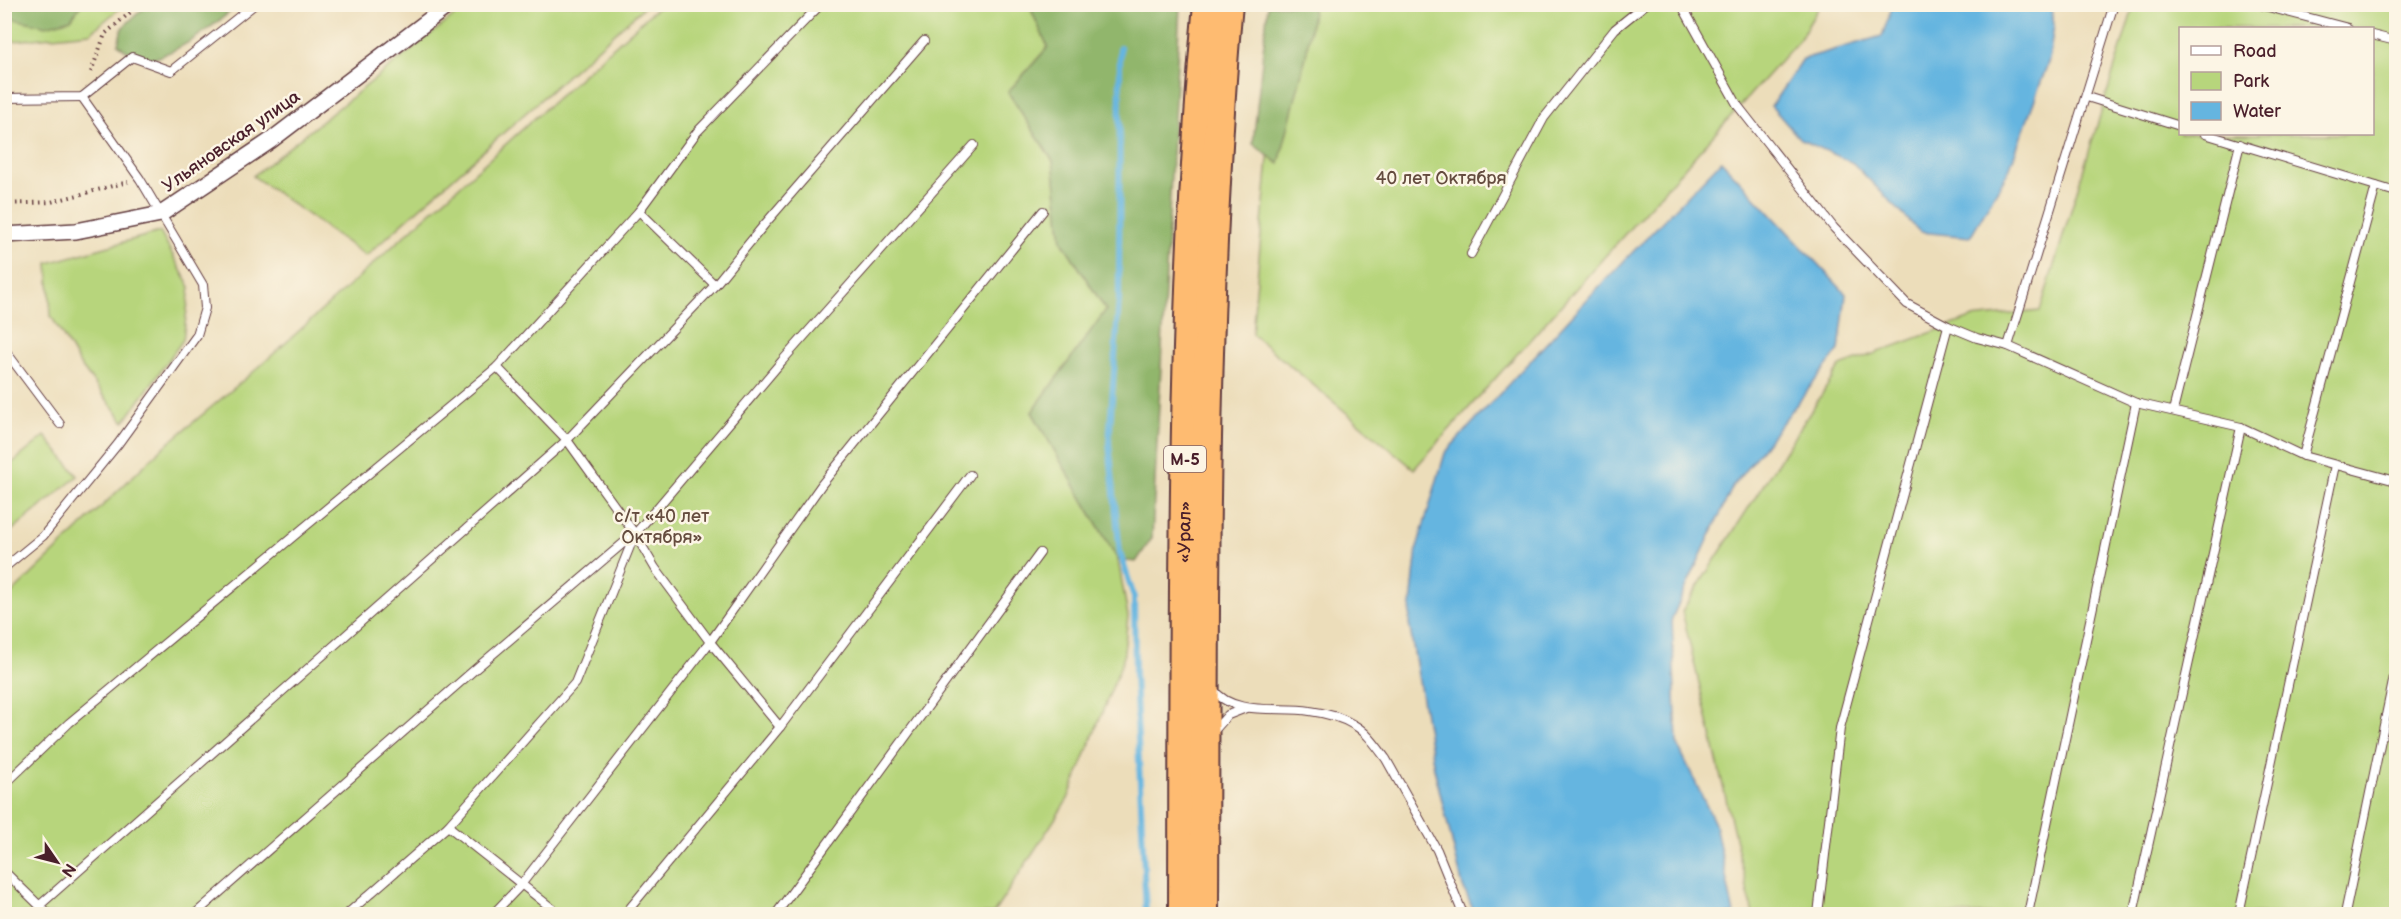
<svg xmlns="http://www.w3.org/2000/svg" width="2401" height="919" viewBox="0 0 2401 919" font-family="'Balsamiq Sans',sans-serif">
<rect width="100%" height="100%" fill="#fcf5e5"/>
<filter id="ink" filterUnits="userSpaceOnUse"><feTurbulence type="fractalNoise" baseFrequency=".0167" numOctaves="2"/><feDisplacementMap in="SourceGraphic" scale="12" xChannelSelector="R" yChannelSelector="G"/><feConvolveMatrix kernelMatrix="1 2 1 2 8 2 1 2 1" color-interpolation-filters="sRGB"/></filter>
<filter id="wash" filterUnits="userSpaceOnUse"><feTurbulence type="fractalNoise" baseFrequency=".008" numOctaves="4" result="noise"/><feDisplacementMap in="SourceGraphic" scale="24" xChannelSelector="R" yChannelSelector="G"/><feGaussianBlur stdDeviation="1.35" result="paint"/><feColorMatrix in="noise" values="0 0 0 0 0 0 0 0 0 0 0 0 0 0 0 0 0 1.4 0 .05"/><feComposite in="paint" operator="in"/></filter>
<g filter="url(#wash)">
<rect width="100%" height="100%" fill="#ecddba"/>
<g fill="#b7d57c" stroke="#807a54" stroke-width="1.5" fill-rule="evenodd">
<polygon points="115,4 119,9 90,33 5,42 4,5"/>
<polygon points="469,4 646,5 366,256 253,176"/>
<polygon points="660,5 1029,5 1048,47 1008,92 1053,161 1062,241 1106,310 1032,412 1118,560 1128,616 1123,660 1068,799 993,914 5,914 5,600 158,452 259,367"/>
<polygon points="1282,5 1820,5 1800,39 1414,469 1252,334"/>
<path d="M 2134,5 L 2396,5 L 2396,914 L 1753,914 L 1682,611 L 1840,366 L 1971,318 L 2040,311 ZM 2180,28 L 2372,28 L 2372,134 L 2180,134 Z"/>
<polygon points="160,232 190,287 183,340 124,422 81,366 51,316 48,263"/>
<polygon points="45,436 78,476 5,536 5,467 6,468"/>
</g>
<g fill="#91b66c" stroke="#6e6a4c" stroke-width="1.5">
<polygon points="5,4 81,4 81,5 71,19 46,26 5,17"/>
<path d="M 147,5 L 239,5 C 207,30 190,46 150,60 L 125,50 L 118,44 L 122,28 Z"/>
<polygon points="1029,5 1180,5 1152,538 1136,562 1118,560 1032,412 1106,310 1062,241 1053,161 1008,92 1048,47"/>
<polygon points="1268,5 1314,5 1306,56 1279,164 1253,144"/>
</g>
<g fill="#65b5e0" stroke="#586a86" stroke-width="1.5">
<polygon points="1893,5 2051,5 2054,25 2049,60 2009,170 1970,237 1920,232 1853,163 1800,139 1771,106 1803,59 1882,36"/>
<polygon points="1721,161 1846,294 1839,350 1733,486 1672,618 1677,743 1715,824 1734,914 1475,914 1463,887 1434,768 1409,623 1417,548 1445,453 1591,295"/>
</g>
<g fill="none" stroke-linecap="round" stroke-linejoin="round">
<polyline stroke="#65b5e0" stroke-width="6" points="1120,47 1119,298 1109,443 1120,553 1134,597 1135,674 1146,914"/>
</g>
</g>
<g filter="url(#ink)">
<g fill="none" stroke-linecap="round" stroke-linejoin="round">
<defs>
<g id="lane">
<polyline points="1681,4 1738,106 1834,228 1907,304 1948,326 1977,338 2008,346 2136,403 2241,427 2303,456 2396,481"/>
<polyline points="2257,4 2348,28"/>
<polyline points="2372,35 2396,41"/>
<polyline points="2087,97 2180,126"/>
<polyline points="4,98 82,97 132,57 171,71 255,4"/>
<polyline points="2205,134 2396,192"/>
<polyline points="639,211 715,285"/>
<polyline points="1471,254 1544,118 1615,29 1646,4"/>
<polyline points="2008,346 2114,4"/>
<polyline points="4,349 60,424"/>
<polyline points="497,367 567,440 635,534 655,568 710,642 780,727"/>
<polyline points="2173,411 2240,144"/>
<polyline points="2303,456 2376,186"/>
<polyline points="4,568 43,536 118,444 197,335 205,308 203,285 140,179 82,97"/>
<path d="M 1213,689 C 1233,717 1280,706 1310,711 C 1325,713 1341,717 1354,725 C 1367,732 1377,747 1386,759 L 1437,850 L 1463,914"/>
<polyline points="1213,732 1228,715 1246,708"/>
<polyline points="4,785 69,723 497,367 639,211 697,132 821,4"/>
<polyline points="448,826 559,914"/>
<polyline points="4,871 48,914"/>
<polyline points="40,905 567,440 715,285 764,225 924,41"/>
<polyline points="195,914 473,671 634,534"/>
<polyline points="347,914 448,826 575,683 635,534 782,361 974,145"/>
<polyline points="493,914 520,886 710,642 822,484 1043,211"/>
<polyline points="625,914 780,727 970,475"/>
<polyline points="776,914 1040,553"/>
<polyline points="1818,914 1840,728 1948,326"/>
<polyline points="2028,914 2136,403"/>
<polyline points="2133,914 2241,427"/>
<polyline points="2239,914 2335,465"/>
<polyline points="2345,914 2396,667"/>
</g>
<polyline id="street" points="4,235 76,231 161,214 270,141 450,4"/>
<g id="highway">
<path id="s1" d="M 1183,914 C 1184,611 1180,307 1208,4"/>
<path d="M 1204,914 C 1205,683 1203,451 1214,219 C 1218,147 1221,76 1228,4"/>
</g>
</defs>
<use href="#lane" stroke="#623c40" stroke-width="10"/>
<use href="#street" stroke="#623c40" stroke-width="18"/>
<use href="#highway" stroke="#623c40" stroke-width="32"/>
<g stroke="#623c40" stroke-width="4" stroke-dasharray="1.5 4.5" stroke-linecap="butt">
<polyline points="91,72 105,34 140,4"/>
<polyline points="4,204 51,202 128,182"/>
</g>
<use href="#lane" stroke="#fff" stroke-width="8"/>
<use href="#street" stroke="#fff" stroke-width="15"/>
<use href="#highway" stroke="#febb71" stroke-width="28"/>
</g>
</g>
<g text-anchor="middle" stroke-width="5" stroke-linejoin="round" paint-order="stroke">
<rect fill="#fcf5e5" stroke="#7f5f63" stroke-width="1.5" x="1164" y="446" width="42" height="26" rx="4.5"/>
<g font-size="16" font-weight="bold" fill="#4a1f2b">
<text x="1185" y="465">М-5</text>
</g>
<g font-size="18" fill="#4a1f2b" stroke="#fcf5e5">
<text transform="translate(231 141) rotate(-35)" y="6">Ульяновская улица</text>
<text dy="6" stroke="none"><textPath href="#s1" startOffset="382">«Урал»</textPath></text>
</g>
<g font-size="18" fill="#654c3f" stroke="#fcf5e5">
<text x="1441" y="184">40 лет Октября</text>
<text x="662" y="522">с/т «40 лет<tspan x="662" dy="21">Октября»</tspan></text>
</g>
</g>
<rect width="2401" height="919" fill="none" stroke="#fcf5e5" stroke-width="24"/>
<rect x="2179" y="27" width="195" height="108" fill="#fcf5e5" stroke="#b59f9b" stroke-width="1.5"/>
<rect x="2191" y="46" width="30" height="9" fill="#ffffff" stroke="#b59f9b" stroke-width="1.5"/>
<text x="2233" y="57" font-size="18" fill="#4a1f2b">Road</text>
<rect x="2191" y="72" width="30" height="18" fill="#b7d57c" stroke="#b59f9b" stroke-width="1.5"/>
<text x="2233" y="87" font-size="18" fill="#4a1f2b">Park</text>
<rect x="2191" y="102" width="30" height="18" fill="#65b5e0" stroke="#b59f9b" stroke-width="1.5"/>
<text x="2233" y="117" font-size="18" fill="#4a1f2b">Water</text>
<g transform="translate(57 862) rotate(125)" stroke="#fcf5e5" stroke-width="4.5" paint-order="stroke">
<path d="M0-4.5L10 22L0 15L-10 22Z" fill="#4a1f2b"/>
<text y="-9" font-size="16" font-weight="bold" text-anchor="middle" fill="#4a1f2b">N</text>
</g>
</svg>
